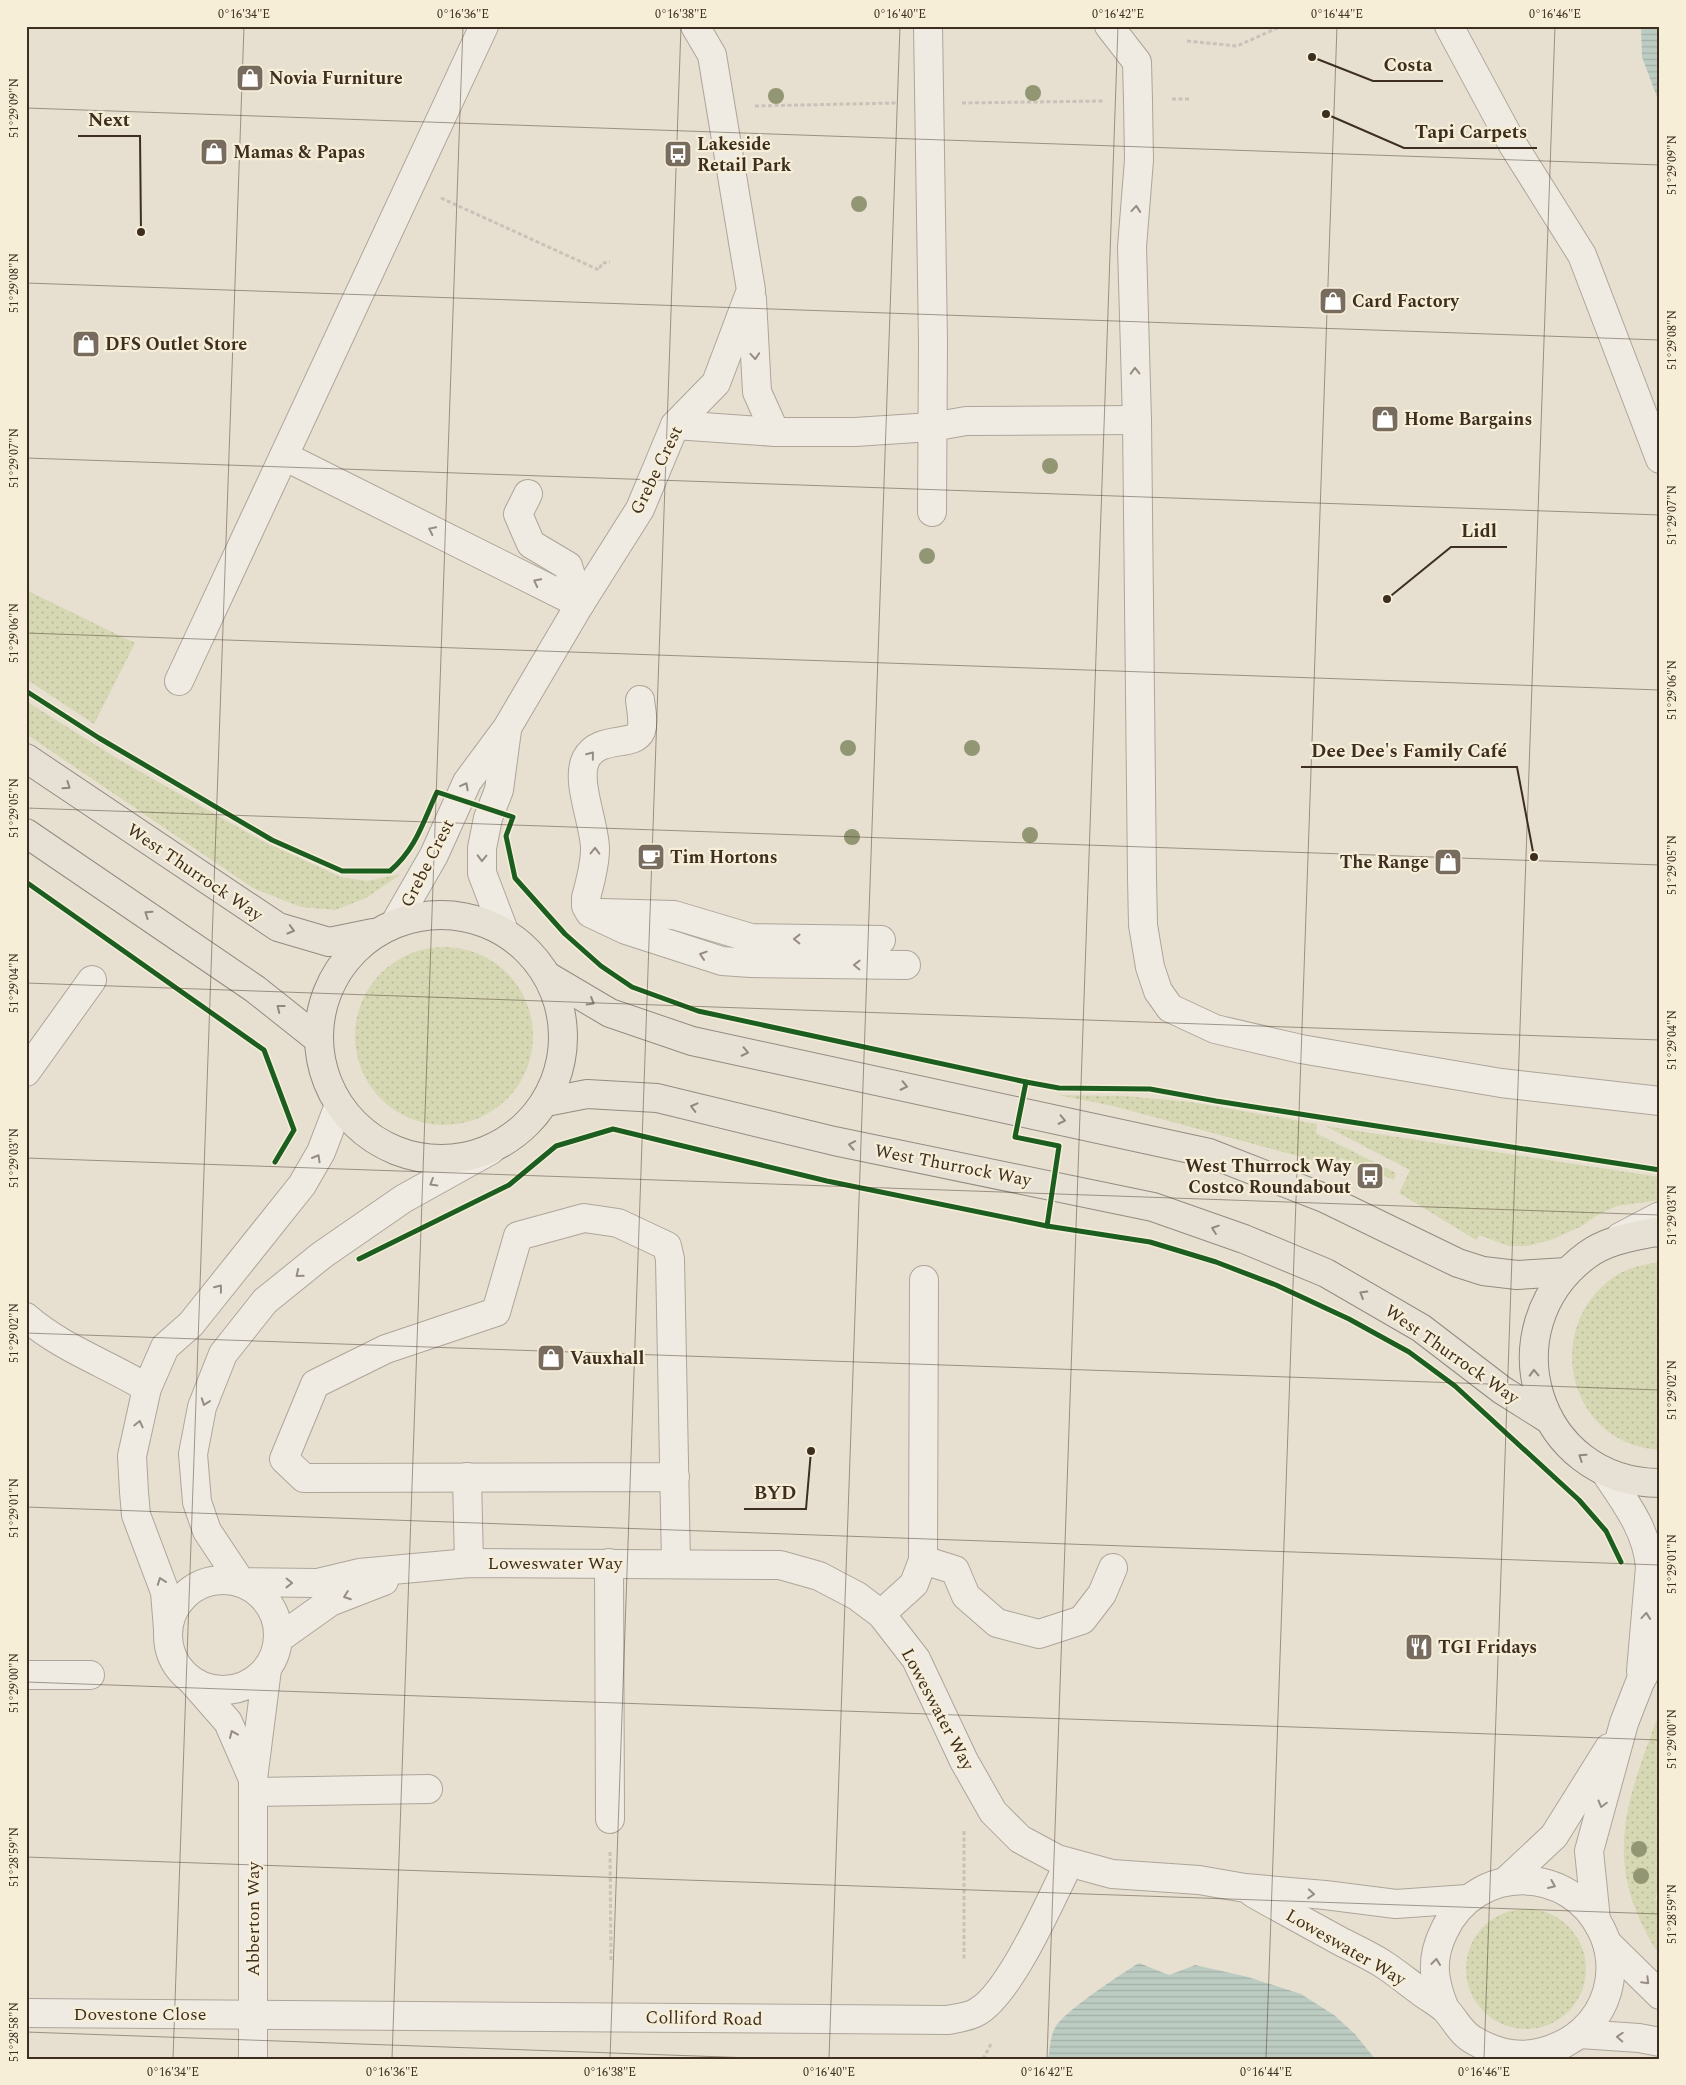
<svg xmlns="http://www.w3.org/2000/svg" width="1686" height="2085" viewBox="0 0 1686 2085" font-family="Spectral,serif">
<defs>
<pattern id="grass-dots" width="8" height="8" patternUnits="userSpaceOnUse" patternTransform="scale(1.25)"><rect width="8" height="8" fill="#d6d7b3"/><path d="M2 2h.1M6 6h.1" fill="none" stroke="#b9b99a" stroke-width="1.8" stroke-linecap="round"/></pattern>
<pattern id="water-rules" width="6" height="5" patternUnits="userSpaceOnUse" patternTransform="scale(1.25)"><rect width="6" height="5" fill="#bcccc2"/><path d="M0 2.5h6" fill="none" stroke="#a2b0a6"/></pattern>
</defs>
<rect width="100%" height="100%" fill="#e7e0d1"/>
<g fill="url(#grass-dots)">
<polygon points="26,590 135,643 94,724 26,679"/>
<polygon points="26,701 118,759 264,842 341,877 367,881 401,874 366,898 335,910 301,907 253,888 26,734"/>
<circle cx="444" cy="1036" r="89"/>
<polygon points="1058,1095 1124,1096 1191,1102 1317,1124 1316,1133 1396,1173 1394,1180 1341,1158 1335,1166 1113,1106"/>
<polygon points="1325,1126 1660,1177 1660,1200 1617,1206 1601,1213 1580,1227 1551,1240 1527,1246 1509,1246 1479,1235 1476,1240 1399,1193 1410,1170"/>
<path d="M 1660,1262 L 1660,1450 C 1567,1445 1540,1325 1617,1275 C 1630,1267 1645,1264 1660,1262 Z"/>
<path d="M 1660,1711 L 1660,1882 L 1655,1900 L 1660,1902 L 1660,1956 C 1600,1864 1625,1805 1660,1711 Z"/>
<circle cx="1526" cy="1969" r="60"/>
</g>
<g fill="url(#water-rules)">
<polygon points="1641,26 1660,26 1660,105 1642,57"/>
<path d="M 1139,1963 L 1169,1975 L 1195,1965 L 1248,1977 L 1301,1994 L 1334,2015 L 1355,2034 L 1375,2059 L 1048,2059 C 1050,2050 1050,2036 1055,2028 C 1063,2012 1121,1974 1139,1963 Z"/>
</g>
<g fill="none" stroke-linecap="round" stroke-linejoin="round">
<defs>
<g id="minor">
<polyline points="928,26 933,342 932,512"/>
<polyline points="1109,26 1137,62 1138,101 1139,160 1132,247 1137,420 1142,878 1143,925 1150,967 1158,991 1170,1008 1215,1029 1301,1049 1501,1083 1660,1101"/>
<polyline points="1449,26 1513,145 1582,255 1660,459"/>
<polyline points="752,299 757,392 775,432"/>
<polyline points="675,425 775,432 855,432 932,427 966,421 1137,420"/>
<polyline points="284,456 580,604"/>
<polyline points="528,494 518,514 531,544 568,566 580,604"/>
<polyline points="179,681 484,26"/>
<path d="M 640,700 C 641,709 644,722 641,731 C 634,748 599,734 586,759 C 575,781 595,824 595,849 C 595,866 590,882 586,898 L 586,906 L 590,913 L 626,930 L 722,961 L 751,963 L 906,965"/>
<polyline points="601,913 674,915 751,938 881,940"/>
<polyline points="395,923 434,855 467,782 507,728 580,604 640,509 675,425 716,383 751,290 712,55 695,26"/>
<polyline points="504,931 482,873 482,848 488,818 499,790 507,730"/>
<polyline points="26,1072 92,980"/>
<polyline points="491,1150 403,1199 322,1255 265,1301 223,1354 202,1407 193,1454 197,1502 207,1531 241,1582 317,1583 359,1573 469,1563 780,1565 819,1576 857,1596 881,1614 916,1659 964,1761 993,1812 1020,1839 1057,1859 1112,1874 1199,1880 1245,1888 1325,1895 1396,1904 1467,1899"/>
<polyline points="1620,1237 1660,1216"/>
<path d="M 26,1317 C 61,1348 108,1364 147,1388"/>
<path d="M 1605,1472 C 1625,1502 1647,1530 1650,1567 L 1641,1671"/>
<polyline points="467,1477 469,1563"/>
<polyline points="675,1477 304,1478 284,1459 315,1384 386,1349 496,1312 518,1236 584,1218 618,1223 667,1246 670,1259 676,1563"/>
<polyline points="923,1560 955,1570 966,1596 997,1623 1039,1634 1082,1620 1102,1594 1113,1568"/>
<polyline points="609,1563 610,1819"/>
<circle cx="223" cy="1635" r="55"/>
<polyline points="881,1614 914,1584 923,1560 924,1280"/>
<polyline points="168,1629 165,1592 136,1515 134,1492 132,1456 147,1388 165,1347 191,1324 302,1185 321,1152 339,1105"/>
<polyline points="278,1639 330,1602 384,1581"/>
<polyline points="26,1675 90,1675"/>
<polyline points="193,1682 228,1722 252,1777"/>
<polyline points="253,1792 428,1789"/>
<polyline points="1506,1881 1554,1836 1609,1748"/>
<path d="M 1253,1893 C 1281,1909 1309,1924 1338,1940 C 1353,1948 1369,1955 1383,1964 C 1397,1973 1410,1984 1424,1994 C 1431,1999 1440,2004 1446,2010 C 1456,2021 1461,2034 1475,2041 C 1496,2053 1518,2059 1542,2052 C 1573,2044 1598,2023 1607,1992 C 1613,1972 1611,1949 1602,1931 C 1570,1864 1476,1863 1444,1931 C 1438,1943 1434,1958 1435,1972 C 1436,1985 1440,1997 1445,2009"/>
<polyline points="1596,1920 1589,1851 1624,1723 1640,1682 1660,1645"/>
<polyline points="1607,1943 1660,1995"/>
<path d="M 26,2013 L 948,2020 C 957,2018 969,2017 977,2012 C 1010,1994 1051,1899 1069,1863"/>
<polyline points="1580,2034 1639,2038 1660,2042"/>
<polyline points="253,2059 253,1779 267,1669"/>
</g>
<g id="major">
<polyline points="26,758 278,927 329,942 373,933"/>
<polyline points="26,833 255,989 318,1039"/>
<circle cx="441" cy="1037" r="122"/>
<polyline points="549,977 610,1013 692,1041 1209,1153 1324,1198 1458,1263 1483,1271 1517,1275 1567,1272"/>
<polyline points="546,1102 587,1094 657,1098 834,1141 1153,1207 1244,1239 1326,1273 1421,1328 1502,1390 1548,1419"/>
<path d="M 1660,1233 L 1655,1232 C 1632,1237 1607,1240 1587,1255 C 1488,1328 1536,1483 1660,1483"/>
</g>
</defs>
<use href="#minor" stroke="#ada599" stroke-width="30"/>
<use href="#major" stroke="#928b80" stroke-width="30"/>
<g stroke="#c8c2b9" stroke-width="3" stroke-dasharray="4 2.5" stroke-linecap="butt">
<polyline points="1187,41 1237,46 1282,26"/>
<polyline points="1172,99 1189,99"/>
<polyline points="962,103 1104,101"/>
<polyline points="755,106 896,103"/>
<polyline points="441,198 599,270 602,263 610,262"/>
<polyline points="964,1831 964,1960"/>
<polyline points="610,1852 611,1961"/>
<polyline points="983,2059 991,2044"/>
</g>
<use href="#minor" stroke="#efebe3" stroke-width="28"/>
<use href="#major" stroke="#e6e1d4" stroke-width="28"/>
<defs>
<g id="cycleway">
<path d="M 26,691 L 99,738 L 272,840 L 342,871 L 390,871 C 416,849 423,822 437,792 L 513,817 L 506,836 L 515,878 L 565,934 L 601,966 L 632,987 L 698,1011 L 1026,1082 L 1059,1088 L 1150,1089 L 1216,1101 L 1660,1170"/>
<polyline points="26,882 264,1050 294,1130 275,1162"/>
<polyline points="1026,1082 1015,1137 1059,1146 1047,1226"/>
<polyline points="359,1259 509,1185 556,1146 613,1129 827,1181 1047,1226 1150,1242 1216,1262 1276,1285 1349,1319 1409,1352 1455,1386 1579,1500 1606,1531 1621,1562"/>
</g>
</defs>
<use href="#cycleway" stroke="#f7eed8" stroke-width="8"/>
<use href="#cycleway" stroke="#1b5e20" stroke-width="5"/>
</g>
<g fill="#929673">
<circle cx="1033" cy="93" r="8"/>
<circle cx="776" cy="96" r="8"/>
<circle cx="859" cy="204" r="8"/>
<circle cx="1050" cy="466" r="8"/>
<circle cx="927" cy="556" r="8"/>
<circle cx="848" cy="748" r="8"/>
<circle cx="972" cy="748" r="8"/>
<circle cx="1030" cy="835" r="8"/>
<circle cx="852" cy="837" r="8"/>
<circle cx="1639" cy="1849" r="8"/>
<circle cx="1641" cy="1876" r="8"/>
</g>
<defs><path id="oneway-chevron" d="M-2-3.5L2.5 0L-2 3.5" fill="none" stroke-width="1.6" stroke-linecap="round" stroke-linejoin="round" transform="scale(1.25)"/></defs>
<g stroke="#968c82">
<use href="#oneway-chevron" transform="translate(1136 209) rotate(-85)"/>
<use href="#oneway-chevron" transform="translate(755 356) rotate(86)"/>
<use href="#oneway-chevron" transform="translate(1135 371) rotate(-91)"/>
<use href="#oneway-chevron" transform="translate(432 530) rotate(-154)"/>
<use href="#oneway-chevron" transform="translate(537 582) rotate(-153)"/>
<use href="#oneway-chevron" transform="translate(591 755) rotate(-51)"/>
<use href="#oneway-chevron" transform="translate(465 786) rotate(-62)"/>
<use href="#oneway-chevron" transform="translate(595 851) rotate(-89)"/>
<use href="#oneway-chevron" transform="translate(482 858) rotate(91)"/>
<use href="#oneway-chevron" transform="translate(797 939) rotate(-179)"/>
<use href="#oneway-chevron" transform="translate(703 955) rotate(-162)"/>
<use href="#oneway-chevron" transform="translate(857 965) rotate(-179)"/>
<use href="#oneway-chevron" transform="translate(317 1158) rotate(-60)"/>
<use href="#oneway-chevron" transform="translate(433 1183) rotate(150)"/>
<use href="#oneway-chevron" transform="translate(299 1274) rotate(141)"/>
<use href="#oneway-chevron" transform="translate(219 1288) rotate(-52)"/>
<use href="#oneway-chevron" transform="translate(205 1402) rotate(110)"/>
<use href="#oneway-chevron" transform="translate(139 1424) rotate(-77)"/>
<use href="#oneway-chevron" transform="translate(161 1581) rotate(-110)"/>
<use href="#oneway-chevron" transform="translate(289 1583) rotate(1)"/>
<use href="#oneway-chevron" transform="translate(347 1596) rotate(160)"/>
<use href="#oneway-chevron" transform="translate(1646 1616) rotate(-85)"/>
<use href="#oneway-chevron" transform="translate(233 1734) rotate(-113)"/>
<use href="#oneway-chevron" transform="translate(1602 1804) rotate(105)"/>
<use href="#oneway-chevron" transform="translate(1552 1885) rotate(23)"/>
<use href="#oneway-chevron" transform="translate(1311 1894) rotate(5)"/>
<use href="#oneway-chevron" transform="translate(1436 1962) rotate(-84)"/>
<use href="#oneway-chevron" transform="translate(1646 1981) rotate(45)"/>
<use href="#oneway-chevron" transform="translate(1620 2037) rotate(-177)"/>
</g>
<g stroke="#92887a">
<use href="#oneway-chevron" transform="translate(67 786) rotate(34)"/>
<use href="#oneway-chevron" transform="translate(148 914) rotate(-146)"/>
<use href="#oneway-chevron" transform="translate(291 930) rotate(16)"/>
<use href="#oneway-chevron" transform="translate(591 1002) rotate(31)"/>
<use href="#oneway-chevron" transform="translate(280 1008) rotate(-142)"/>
<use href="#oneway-chevron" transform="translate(745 1052) rotate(12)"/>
<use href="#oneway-chevron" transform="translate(904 1086) rotate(12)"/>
<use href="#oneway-chevron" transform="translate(694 1107) rotate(-166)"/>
<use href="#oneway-chevron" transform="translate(1062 1120) rotate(12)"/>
<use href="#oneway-chevron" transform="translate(852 1145) rotate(-169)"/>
<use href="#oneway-chevron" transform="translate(1215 1229) rotate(-161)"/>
<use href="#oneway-chevron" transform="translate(1363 1294) rotate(-150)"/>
<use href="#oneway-chevron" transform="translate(1534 1373) rotate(-92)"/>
<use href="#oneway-chevron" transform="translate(1582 1457) rotate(-146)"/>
</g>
<path fill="none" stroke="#3d2e20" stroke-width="1" stroke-opacity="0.45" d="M 26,108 L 1660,165M 26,283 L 1660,340M 26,458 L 1660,515M 26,633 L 1660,690M 26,808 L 1660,865M 26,983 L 1660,1040M 26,1158 L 1660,1215M 26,1333 L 1660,1390M 26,1507 L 1660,1565M 26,1682 L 1660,1740M 26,1857 L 1660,1914M 26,2032 L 780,2059M 173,2059 L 244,26M 392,2059 L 463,26M 610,2059 L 681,26M 829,2059 L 900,26M 1047,2059 L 1118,26M 1266,2059 L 1337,26M 1484,2059 L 1555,26"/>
<defs>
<symbol id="shop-square" viewBox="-11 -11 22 22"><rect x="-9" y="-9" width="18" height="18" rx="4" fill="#786c5e" stroke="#f7eed8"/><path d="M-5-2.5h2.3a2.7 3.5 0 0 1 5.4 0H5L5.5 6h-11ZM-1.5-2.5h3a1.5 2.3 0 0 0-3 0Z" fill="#fff"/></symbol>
<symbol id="bus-square" viewBox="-11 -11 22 22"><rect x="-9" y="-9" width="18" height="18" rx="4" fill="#786c5e" stroke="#f7eed8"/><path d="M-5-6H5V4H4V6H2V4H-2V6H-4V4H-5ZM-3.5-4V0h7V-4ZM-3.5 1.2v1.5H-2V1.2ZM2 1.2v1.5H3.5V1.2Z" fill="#fff"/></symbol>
<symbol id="cafe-square" viewBox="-11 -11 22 22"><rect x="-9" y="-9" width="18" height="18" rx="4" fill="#786c5e" stroke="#f7eed8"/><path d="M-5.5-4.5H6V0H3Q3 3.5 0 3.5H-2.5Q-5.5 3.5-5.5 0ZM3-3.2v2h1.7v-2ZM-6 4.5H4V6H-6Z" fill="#fff"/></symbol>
<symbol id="restaurant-square" viewBox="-11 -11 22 22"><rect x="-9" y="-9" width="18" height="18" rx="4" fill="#786c5e" stroke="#f7eed8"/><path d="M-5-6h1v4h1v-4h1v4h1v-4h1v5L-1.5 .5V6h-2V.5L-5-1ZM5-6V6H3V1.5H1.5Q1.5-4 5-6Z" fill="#fff"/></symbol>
</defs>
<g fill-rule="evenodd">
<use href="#shop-square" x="234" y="62" width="32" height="32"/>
<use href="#shop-square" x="198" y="136" width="32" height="32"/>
<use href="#bus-square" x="662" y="138" width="32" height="32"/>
<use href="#shop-square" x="1317" y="285" width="32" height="32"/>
<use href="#shop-square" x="70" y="328" width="32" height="32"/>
<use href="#shop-square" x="1369" y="403" width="32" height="32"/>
<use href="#cafe-square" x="635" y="841" width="32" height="32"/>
<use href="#shop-square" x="1432" y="846" width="32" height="32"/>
<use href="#bus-square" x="1354" y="1160" width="32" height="32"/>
<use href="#shop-square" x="535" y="1342" width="32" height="32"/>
<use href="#restaurant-square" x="1403" y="1631" width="32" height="32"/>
</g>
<g text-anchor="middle" stroke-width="4.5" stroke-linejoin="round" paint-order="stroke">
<g font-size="18" font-weight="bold" fill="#3d2e20" stroke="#f7eed8" text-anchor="start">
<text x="269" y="84">Novia Furniture</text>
<text x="697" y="150">Lakeside<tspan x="697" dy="21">Retail Park</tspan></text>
<text x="233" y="158">Mamas &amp; Papas</text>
<text x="1352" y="307">Card Factory</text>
<text x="105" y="350">DFS Outlet Store</text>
<text x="1404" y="425">Home Bargains</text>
<text x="670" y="863">Tim Hortons</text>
<text x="1429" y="868" text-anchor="end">The Range</text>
<text x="1351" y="1172" text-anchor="end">West Thurrock Way<tspan x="1351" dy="21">Costco Roundabout</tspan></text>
<text x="570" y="1364">Vauxhall</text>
<text x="1438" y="1653">TGI Fridays</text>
</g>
<g font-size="18" fill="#3d2e20" stroke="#f7eed8">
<text transform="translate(656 470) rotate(-64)" y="6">Grebe Crest</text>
<text transform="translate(427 863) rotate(-63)" y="6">Grebe Crest</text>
<text transform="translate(195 872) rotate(34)" y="6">West Thurrock Way</text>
<text transform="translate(953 1165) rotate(11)" y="6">West Thurrock Way</text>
<text transform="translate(1452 1354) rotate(35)" y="6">West Thurrock Way</text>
<text x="555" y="1569">Loweswater Way</text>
<text transform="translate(938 1709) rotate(62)" y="6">Loweswater Way</text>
<text transform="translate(253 1919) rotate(-90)" y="6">Abberton Way</text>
<text transform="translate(1346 1947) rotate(30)" y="6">Loweswater Way</text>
<text x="140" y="2020">Dovestone Close</text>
<text transform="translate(704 2018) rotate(1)" y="6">Colliford Road</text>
</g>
</g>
<path fill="none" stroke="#3d2e20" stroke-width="2" d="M1312 57L1373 81H1443M141 232L140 136H78M1326 114L1404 148H1537M1387 599L1451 547H1507M1534 857L1517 767H1301M811 1451L806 1509H744"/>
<g fill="#3d2e20" stroke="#f7eed8" stroke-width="2">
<circle cx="1312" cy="57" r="5"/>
<circle cx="141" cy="232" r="5"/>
<circle cx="1326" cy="114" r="5"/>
<circle cx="1387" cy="599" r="5"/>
<circle cx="1534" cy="857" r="5"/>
<circle cx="811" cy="1451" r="5"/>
</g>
<g font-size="19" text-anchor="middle" font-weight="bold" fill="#3d2e20" stroke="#f7eed8" stroke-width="4.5" stroke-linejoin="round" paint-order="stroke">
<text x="1408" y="71">Costa</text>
<text x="109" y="126">Next</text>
<text x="1471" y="138">Tapi Carpets</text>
<text x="1479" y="537">Lidl</text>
<text x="1409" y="757">Dee Dee's Family Café</text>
<text x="775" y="1499">BYD</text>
</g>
<rect width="1686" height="2085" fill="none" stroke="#f7eed8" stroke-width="55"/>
<rect x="28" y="28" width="1630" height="2030" fill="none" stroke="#3d2e20" stroke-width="2"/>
<g font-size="12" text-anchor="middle" fill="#3d2e20">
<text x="244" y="18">0°16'34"E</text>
<text x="463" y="18">0°16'36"E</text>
<text x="681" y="18">0°16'38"E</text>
<text x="900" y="18">0°16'40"E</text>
<text x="1118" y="18">0°16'42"E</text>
<text x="1337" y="18">0°16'44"E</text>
<text x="1555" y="18">0°16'46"E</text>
<text transform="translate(14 108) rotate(-90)" y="4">51°29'09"N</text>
<text transform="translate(1672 165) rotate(-90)" y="4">51°29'09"N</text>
<text transform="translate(14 283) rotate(-90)" y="4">51°29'08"N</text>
<text transform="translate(1672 340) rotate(-90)" y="4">51°29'08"N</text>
<text transform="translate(14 458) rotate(-90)" y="4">51°29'07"N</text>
<text transform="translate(1672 515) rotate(-90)" y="4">51°29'07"N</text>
<text transform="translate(14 633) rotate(-90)" y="4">51°29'06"N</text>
<text transform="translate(1672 690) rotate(-90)" y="4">51°29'06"N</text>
<text transform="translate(14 808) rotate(-90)" y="4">51°29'05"N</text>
<text transform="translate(1672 865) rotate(-90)" y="4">51°29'05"N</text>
<text transform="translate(14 983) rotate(-90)" y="4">51°29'04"N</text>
<text transform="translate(1672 1040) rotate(-90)" y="4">51°29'04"N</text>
<text transform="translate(14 1158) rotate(-90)" y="4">51°29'03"N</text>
<text transform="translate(1672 1215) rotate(-90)" y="4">51°29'03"N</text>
<text transform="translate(14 1333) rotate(-90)" y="4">51°29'02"N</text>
<text transform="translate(1672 1390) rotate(-90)" y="4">51°29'02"N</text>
<text transform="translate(14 1508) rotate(-90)" y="4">51°29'01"N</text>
<text transform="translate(1672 1564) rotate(-90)" y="4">51°29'01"N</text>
<text transform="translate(14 1683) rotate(-90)" y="4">51°29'00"N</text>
<text transform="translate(1672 1739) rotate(-90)" y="4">51°29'00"N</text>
<text transform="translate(14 1857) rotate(-90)" y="4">51°28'59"N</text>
<text transform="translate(1672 1914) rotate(-90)" y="4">51°28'59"N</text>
<text transform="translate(14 2032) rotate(-90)" y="4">51°28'58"N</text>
<text x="173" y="2076">0°16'34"E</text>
<text x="392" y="2076">0°16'36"E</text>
<text x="610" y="2076">0°16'38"E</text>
<text x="829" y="2076">0°16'40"E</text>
<text x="1047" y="2076">0°16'42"E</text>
<text x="1266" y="2076">0°16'44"E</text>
<text x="1484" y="2076">0°16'46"E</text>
</g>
</svg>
